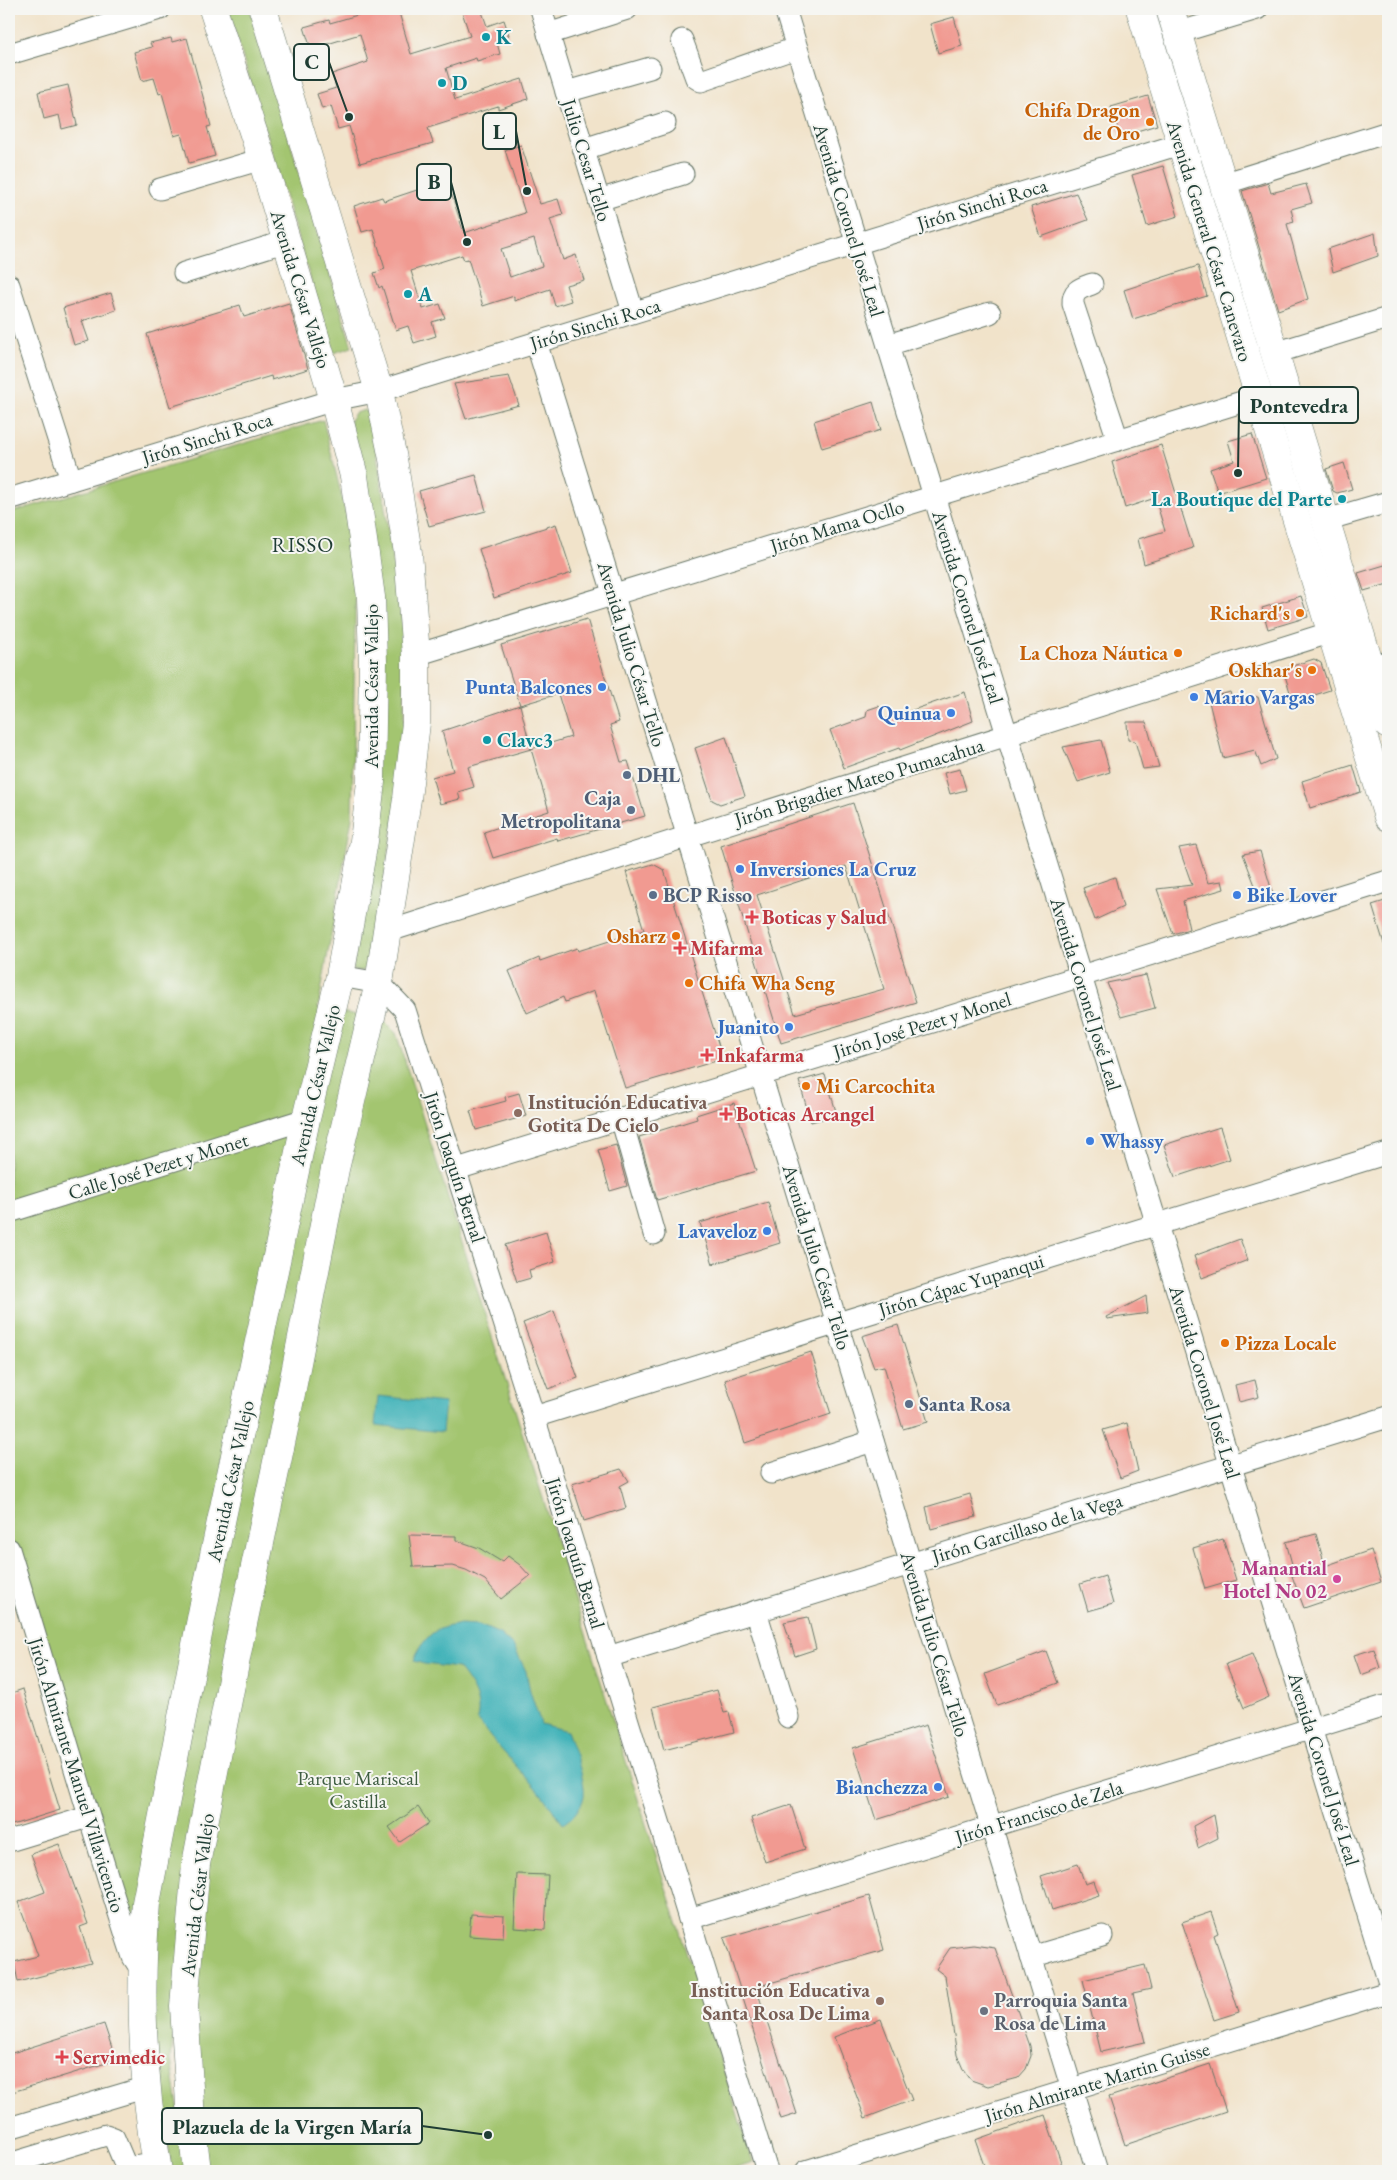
<svg xmlns="http://www.w3.org/2000/svg" width="1397" height="2180" viewBox="0 0 1397 2180" font-family="'EB Garamond',serif">
<rect width="100%" height="100%" fill="#f6f6f2"/>
<filter id="ink" filterUnits="userSpaceOnUse"><feTurbulence type="fractalNoise" baseFrequency=".02" numOctaves="2"/><feDisplacementMap in="SourceGraphic" scale="10" xChannelSelector="R" yChannelSelector="G"/><feConvolveMatrix kernelMatrix="1 2 1 2 8 2 1 2 1" color-interpolation-filters="sRGB"/></filter>
<filter id="wash" filterUnits="userSpaceOnUse"><feTurbulence type="fractalNoise" baseFrequency=".0096" numOctaves="4" result="noise"/><feDisplacementMap in="SourceGraphic" scale="20" xChannelSelector="R" yChannelSelector="G"/><feGaussianBlur stdDeviation="1.12" result="paint"/><feColorMatrix in="noise" values="0 0 0 0 0 0 0 0 0 0 0 0 0 0 0 0 0 1.4 0 .05"/><feComposite in="paint" operator="in"/></filter>
<g filter="url(#wash)">
<rect width="100%" height="100%" fill="#f1e3ca"/>
<g fill="#a3c56f" stroke="#618152">
<polygon points="228,9 250,9 352,347 333,353"/>
<polygon points="365,410 371,415 406,648 402,778 368,968 361,971 353,969 377,782 350,420 355,413"/>
<polygon points="323,420 356,555 352,818 318,1008 382,1019 396,1033 753,2163 727,2171 206,2171 177,1986 171,2060 188,2171 172,2171 150,2028 73,1748 9,1537 9,513"/>
</g>
<g fill="#43b3b9" stroke="#317876">
<polygon points="378,1396 445,1403 442,1432 375,1425"/>
<path d="M 460,1624 L 479,1625 L 500,1634 L 514,1647 L 526,1671 L 530,1691 L 541,1724 L 567,1731 C 573,1747 586,1780 584,1796 C 582,1808 572,1818 563,1824 L 542,1795 L 491,1738 L 477,1719 C 482,1699 470,1683 458,1668 L 424,1664 L 414,1661 C 417,1650 428,1633 440,1629 C 446,1626 454,1626 460,1624 Z"/>
</g>
<g id="blocks">
<g fill="#f19a91" fill-rule="evenodd">
<polygon points="378,9 398,9 411,54 470,36 461,9 481,9 487,26 504,20 509,35 496,39 500,54 477,61 476,58 446,68 455,100 522,79 528,99 498,109 498,106 428,128 433,143 360,163 349,126 338,129 331,106 322,109 317,94 336,88 332,74 368,62 360,34 311,49 304,27 329,20 330,23"/>
<polygon points="954,17 962,46 938,53 930,24"/>
<polygon points="171,38 172,42 187,38 211,126 207,127 215,156 189,163 181,134 174,136 162,93 159,94 154,78 142,81 134,52 152,47 150,43"/>
<polygon points="68,85 77,125 62,129 59,115 44,119 38,92"/>
<polygon points="1148,96 1157,125 1120,136 1111,107"/>
<path d="M 521,145 L 540,204 L 558,199 L 563,215 L 550,219 L 563,260 L 576,255 L 584,280 L 566,285 L 571,301 L 555,306 L 550,289 L 514,301 L 514,296 L 483,306 L 468,259 L 464,260 L 462,255 L 411,271 L 423,309 L 440,304 L 445,318 L 432,322 L 436,336 L 414,343 L 408,326 L 396,330 L 382,286 L 379,288 L 374,273 L 385,269 L 373,229 L 362,232 L 354,206 L 382,197 L 384,201 L 447,180 L 464,233 L 525,213 L 505,150 ZM 534,239 L 542,266 L 510,277 L 501,249 Z"/>
<polygon points="1163,166 1178,216 1147,226 1132,175"/>
<polygon points="1268,183 1271,193 1306,184 1312,203 1291,209 1294,222 1287,224 1308,299 1278,310 1242,191"/>
<polygon points="1076,193 1088,220 1041,237 1031,207"/>
<polygon points="1375,233 1378,256 1333,272 1328,249"/>
<polygon points="1198,266 1207,296 1133,319 1124,290"/>
<polygon points="111,293 116,310 82,321 89,341 74,345 63,308"/>
<polygon points="289,303 308,369 272,380 271,376 170,407 147,334 240,305 244,317"/>
<polygon points="509,376 519,405 466,419 454,384"/>
<polygon points="873,402 881,430 822,448 814,421"/>
<polygon points="1252,434 1266,478 1218,493 1210,469 1234,461 1228,441"/>
<polygon points="1161,445 1193,548 1144,564 1138,539 1165,531 1155,498 1125,508 1112,462"/>
<polygon points="1344,463 1352,489 1337,493 1333,491 1326,469"/>
<polygon points="476,475 486,511 429,526 419,491"/>
<polygon points="556,524 572,573 494,598 479,549"/>
<polygon points="1388,564 1388,584 1364,591 1358,573"/>
<polygon points="1301,596 1308,617 1268,629 1262,608"/>
<polygon points="587,619 619,722 610,725 621,762 628,761 645,816 558,841 557,838 493,858 484,832 549,811 531,749 571,737 558,694 520,705 501,645"/>
<polygon points="1314,659 1321,663 1330,690 1293,702 1283,669"/>
<polygon points="965,692 973,721 900,750 899,748 844,768 830,730 866,717 867,710 879,706 884,720"/>
<polygon points="1230,692 1232,698 1258,697 1276,759 1261,766 1255,750 1223,758 1208,698"/>
<polygon points="520,705 531,749 468,767 474,787 458,792 460,799 440,804 432,777 453,771 442,731"/>
<polygon points="1127,722 1146,722 1159,767 1143,769 1135,741 1128,740"/>
<polygon points="726,737 745,796 720,804 712,800 695,748"/>
<polygon points="1101,740 1110,772 1078,782 1063,747"/>
<polygon points="1353,765 1361,792 1310,808 1302,781"/>
<polygon points="960,769 966,790 950,794 944,773"/>
<path d="M 853,803 L 916,1002 L 781,1043 L 721,846 ZM 846,866 L 884,989 L 795,1014 L 757,895 Z"/>
<polygon points="1196,845 1208,883 1222,881 1224,889 1183,901 1189,929 1173,934 1157,889 1192,885 1179,848"/>
<polygon points="1260,851 1274,898 1261,901 1243,854"/>
<polygon points="653,864 664,870 723,1059 625,1088 594,991 565,1002 563,997 527,1013 509,971 539,958 540,961 577,948 578,951 644,930 626,872"/>
<polygon points="1115,877 1123,907 1095,920 1083,888"/>
<polygon points="1388,900 1388,947 1385,947 1372,905"/>
<polygon points="1146,975 1155,1008 1121,1017 1107,983"/>
<polygon points="825,1074 837,1115 811,1122 799,1081"/>
<polygon points="519,1093 526,1116 476,1130 470,1111 506,1101 505,1097"/>
<polygon points="734,1103 756,1171 657,1200 639,1137 697,1119 696,1115"/>
<polygon points="1220,1127 1230,1159 1175,1177 1164,1145"/>
<polygon points="616,1145 627,1186 610,1191 598,1150"/>
<polygon points="768,1202 780,1243 713,1264 700,1223"/>
<polygon points="546,1232 555,1262 529,1270 531,1278 517,1282 505,1245"/>
<polygon points="1240,1239 1248,1260 1202,1278 1194,1256"/>
<polygon points="1146,1296 1148,1313 1107,1319 1106,1317"/>
<polygon points="554,1311 578,1378 548,1389 523,1323"/>
<polygon points="898,1325 928,1422 903,1429 884,1366 874,1368 862,1336"/>
<polygon points="811,1352 831,1414 745,1443 725,1380"/>
<polygon points="1255,1380 1259,1397 1239,1402 1235,1385"/>
<polygon points="1127,1423 1138,1471 1120,1478 1103,1430"/>
<polygon points="621,1469 629,1481 620,1486 626,1508 584,1521 572,1484"/>
<polygon points="970,1494 976,1517 931,1529 926,1507"/>
<polygon points="1316,1534 1325,1566 1371,1550 1381,1582 1304,1608 1292,1576 1295,1575 1286,1542"/>
<polygon points="409,1535 456,1536 456,1540 479,1548 502,1562 508,1556 520,1565 530,1576 501,1599 485,1580 466,1570 453,1566 413,1567"/>
<polygon points="1223,1539 1236,1580 1205,1589 1193,1548"/>
<polygon points="1105,1576 1113,1604 1088,1611 1080,1584"/>
<polygon points="808,1617 816,1649 795,1656 784,1622"/>
<polygon points="1374,1649 1380,1668 1361,1675 1354,1655"/>
<polygon points="1046,1651 1058,1683 997,1705 985,1674"/>
<polygon points="1252,1654 1269,1697 1244,1708 1226,1664"/>
<polygon points="23,1689 60,1810 9,1826 9,1694"/>
<polygon points="717,1690 724,1713 729,1712 734,1732 664,1750 653,1707"/>
<polygon points="926,1725 949,1797 876,1820 853,1748"/>
<polygon points="791,1805 805,1849 765,1862 751,1818"/>
<polygon points="418,1807 429,1823 400,1842 389,1827"/>
<polygon points="1214,1815 1218,1838 1198,1848 1193,1826"/>
<polygon points="59,1844 88,1924 80,1927 91,1963 18,1982 14,1962 38,1956 18,1902 45,1892 31,1854"/>
<polygon points="1078,1864 1085,1884 1094,1881 1099,1895 1052,1910 1041,1876"/>
<polygon points="517,1874 548,1875 545,1930 514,1928"/>
<polygon points="869,1896 884,1950 756,1987 797,2114 781,2119 724,1938"/>
<polygon points="1211,1912 1218,1933 1214,1935 1239,2012 1214,2020 1182,1922"/>
<polygon points="471,1914 504,1916 503,1938 469,1936"/>
<polygon points="974,1945 995,1948 1030,2046 1031,2056 1026,2069 1018,2078 988,2086 971,2080 963,2069 957,2055 945,1976 936,1969 950,1948"/>
<polygon points="1145,1965 1151,1989 1133,1993 1145,2042 1101,2052 1083,1980"/>
<polygon points="881,2019 912,2100 865,2118 834,2037"/>
<polygon points="104,2024 116,2060 9,2093 9,2054"/>
<polygon points="1210,2064 1226,2111 1125,2145 1109,2097"/>
<polygon points="1045,2115 1064,2171 986,2171 975,2140"/>
</g>
</g>
</g>
<g filter="url(#ink)">
<use href="#blocks" fill-opacity="0" stroke="#687768" stroke-width="1"/>
<g fill="none" stroke-linecap="round" stroke-linejoin="round">
<defs>
<g id="minor">
<polyline points="541,9 633,312"/>
<polyline points="785,9 1388,1980"/>
<polyline points="1177,33 1257,9"/>
<polyline points="548,34 627,9"/>
<polyline points="682,40 696,78 701,81 796,48"/>
<polyline points="9,54 160,9"/>
<polyline points="566,92 650,68"/>
<polyline points="584,149 665,123"/>
<polyline points="1223,184 1388,132"/>
<polyline points="160,189 262,159"/>
<polyline points="599,200 683,174"/>
<polyline points="184,273 287,241"/>
<path d="M 1092,284 C 1081,288 1072,290 1073,304 L 1118,440"/>
<polyline points="9,285 71,480"/>
<polyline points="536,342 1097,2171"/>
<polyline points="888,345 990,313"/>
<polyline points="1275,353 1388,318"/>
<polyline points="9,499 334,400 379,391 1180,144"/>
<polyline points="1326,520 1388,502"/>
<polyline points="416,655 1258,397"/>
<polyline points="1371,667 1388,662"/>
<polyline points="386,932 1332,632"/>
<polyline points="340,976 379,983 405,1010 534,1417 767,2171"/>
<polyline points="621,1118 654,1234"/>
<polyline points="457,1169 1388,881"/>
<polyline points="9,1212 306,1119"/>
<polyline points="534,1417 1388,1153"/>
<polyline points="771,1473 873,1441"/>
<path d="M 9,1549 C 51,1685 89,1822 133,1957 L 142,1971"/>
<polyline points="756,1611 788,1717"/>
<polyline points="608,1657 1388,1417"/>
<polyline points="9,1841 88,1817"/>
<polyline points="689,1919 1388,1705"/>
<polyline points="1031,1957 1102,1936"/>
<polyline points="9,2128 147,2087"/>
<polyline points="9,2164 106,2135 114,2138 125,2164 133,2167 157,2164"/>
<polyline points="806,2171 1388,1992"/>
</g>
<g id="major">
<polyline points="1140,9 1388,817"/>
<polyline points="1170,9 1388,725"/>
<path d="M 158,2171 C 142,2082 139,1992 146,1903 L 207,1588 L 306,1119 L 340,976 L 364,841 L 371,782 L 373,662 L 371,597 L 354,476 L 334,400 L 262,159 L 213,9"/>
<polyline points="197,2171 191,2120 184,2006 196,1864 240,1638 285,1424 335,1169 379,983 407,799 416,723 416,655 408,553 393,459 379,391 263,9"/>
</g>
</defs>
<use href="#minor" stroke="#687768" stroke-width="23"/>
<use href="#major" stroke="#687768" stroke-width="29"/>
<use href="#minor" stroke="#fff" stroke-width="21"/>
<use href="#major" stroke="#fff" stroke-width="28"/>
</g>
</g>
<g fill="#0f9aa8" stroke="#f6f6f2" stroke-width="2">
<circle cx="486" cy="37" r="5"/>
<circle cx="442" cy="83" r="5"/>
<circle cx="408" cy="294" r="5"/>
<circle cx="1342" cy="499" r="5"/>
<circle cx="487" cy="740" r="5"/>
</g>
<g fill="#e8710a" stroke="#f6f6f2" stroke-width="2">
<circle cx="1150" cy="122" r="5"/>
<circle cx="1300" cy="613" r="5"/>
<circle cx="1178" cy="653" r="5"/>
<circle cx="1312" cy="670" r="5"/>
<circle cx="676" cy="936" r="5"/>
<circle cx="689" cy="983" r="5"/>
<circle cx="806" cy="1086" r="5"/>
<circle cx="1225" cy="1343" r="5"/>
</g>
<g fill="#3f7fe0" stroke="#f6f6f2" stroke-width="2">
<circle cx="602" cy="687" r="5"/>
<circle cx="1194" cy="697" r="5"/>
<circle cx="951" cy="713" r="5"/>
<circle cx="740" cy="869" r="5"/>
<circle cx="1237" cy="895" r="5"/>
<circle cx="789" cy="1027" r="5"/>
<circle cx="1090" cy="1141" r="5"/>
<circle cx="767" cy="1231" r="5"/>
<circle cx="938" cy="1787" r="5"/>
</g>
<g fill="#5c6f8a" stroke="#f6f6f2" stroke-width="2">
<circle cx="627" cy="775" r="5"/>
<circle cx="631" cy="810" r="5"/>
<circle cx="653" cy="895" r="5"/>
<circle cx="909" cy="1404" r="5"/>
</g>
<g fill="#e0444e" stroke="#f6f6f2" stroke-width="2">
<path d="M749.5 909.5h5v5h5v5h-5v5h-5v-5h-5v-5h5z"/>
<path d="M677.5 940.5h5v5h5v5h-5v5h-5v-5h-5v-5h5z"/>
<path d="M704.5 1047.5h5v5h5v5h-5v5h-5v-5h-5v-5h5z"/>
<path d="M723.5 1106.5h5v5h5v5h-5v5h-5v-5h-5v-5h5z"/>
<path d="M59.5 2049.5h5v5h5v5h-5v5h-5v-5h-5v-5h5z"/>
</g>
<g fill="#8d6e63" stroke="#f6f6f2" stroke-width="2">
<circle cx="518" cy="1113" r="5"/>
<circle cx="880" cy="2001" r="5"/>
</g>
<circle fill="#d1479c" stroke="#f6f6f2" stroke-width="2" cx="1337" cy="1579" r="5"/>
<circle fill="#6b7280" stroke="#f6f6f2" stroke-width="2" cx="984" cy="2011" r="5"/>
<g text-anchor="middle" stroke-width="4" stroke-linejoin="round" paint-order="stroke">
<g font-size="20" font-weight="bold" fill="#0d838f" stroke="#f6f6f2" text-anchor="start">
<text x="496" y="44">K</text>
<text x="452" y="90">D</text>
<text x="418" y="301">A</text>
<text x="1332" y="506" text-anchor="end">La Boutique del Parte</text>
<text x="497" y="747">Clavc3</text>
</g>
<g font-size="20" font-weight="bold" fill="#c56008" stroke="#f6f6f2" text-anchor="end">
<text x="1140" y="117">Chifa Dragon<tspan x="1140" dy="23">de Oro</tspan></text>
<text x="1290" y="620">Richard's</text>
<text x="1168" y="660">La Choza Náutica</text>
<text x="1302" y="677">Oskhar's</text>
<text x="666" y="943">Osharz</text>
<text x="699" y="990" text-anchor="start">Chifa Wha Seng</text>
<text x="816" y="1093" text-anchor="start">Mi Carcochita</text>
<text x="1235" y="1350" text-anchor="start">Pizza Locale</text>
</g>
<g font-size="20" fill="#1f3d34" stroke="#f6f6f2">
<text transform="translate(587 160) rotate(73)" y="7">Julio Cesar Tello</text>
<text transform="translate(982 204) rotate(-17)" y="7">Jirón Sinchi Roca</text>
<text transform="translate(849 220) rotate(73)" y="7">Avenida Coronel José Leal</text>
<text transform="translate(1210 241) rotate(73)" y="7">Avenida General César Canevaro</text>
<text transform="translate(301 289) rotate(73)" y="7">Avenida César Vallejo</text>
<text transform="translate(595 324) rotate(-17)" y="7">Jirón Sinchi Roca</text>
<text transform="translate(207 438) rotate(-17)" y="7">Jirón Sinchi Roca</text>
<text transform="translate(837 526) rotate(-17)" y="7">Jirón Mama Ocllo</text>
<text transform="translate(968 607) rotate(73)" y="7">Avenida Coronel José Leal</text>
<text transform="translate(632 654) rotate(73)" y="7">Avenida Julio César Tello</text>
<text transform="translate(371 686) rotate(-90)" y="7">Avenida César Vallejo</text>
<text transform="translate(859 782) rotate(-17)" y="7">Jirón Brigadier Mateo Pumacahua</text>
<text transform="translate(1086 994) rotate(73)" y="7">Avenida Coronel José Leal</text>
<text transform="translate(922 1025) rotate(-17)" y="7">Jirón José Pezet y Monel</text>
<text transform="translate(315 1085) rotate(-77)" y="7">Avenida César Vallejo</text>
<text transform="translate(158 1166) rotate(-17)" y="7">Calle José Pezet y Monet</text>
<text transform="translate(455 1167) rotate(72)" y="7">Jirón Joaquín Bernal</text>
<text transform="translate(817 1257) rotate(73)" y="7">Avenida Julio César Tello</text>
<text transform="translate(961 1285) rotate(-17)" y="7">Jirón Cápac Yupanqui</text>
<text transform="translate(1205 1382) rotate(73)" y="7">Avenida Coronel José Leal</text>
<text transform="translate(230 1481) rotate(-78)" y="7">Avenida César Vallejo</text>
<text transform="translate(1027 1528) rotate(-17)" y="7">Jirón Garcillaso de la Vega</text>
<text transform="translate(576 1553) rotate(73)" y="7">Jirón Joaquín Bernal</text>
<text transform="translate(935 1644) rotate(73)" y="7">Avenida Julio César Tello</text>
<text transform="translate(1324 1769) rotate(73)" y="7">Avenida Coronel José Leal</text>
<text transform="translate(77 1775) rotate(73)" y="7">Jirón Almirante Manuel Villavicencio</text>
<text transform="translate(1039 1812) rotate(-17)" y="7">Jirón Francisco de Zela</text>
<text transform="translate(197 1895) rotate(-83)" y="7">Avenida César Vallejo</text>
<text transform="translate(1097 2082) rotate(-17)" y="7">Jirón Almirante Martin Guisse</text>
</g>
<g font-size="20" font-weight="bold" fill="#366cbe" stroke="#f6f6f2" text-anchor="end">
<text x="592" y="694">Punta Balcones</text>
<text x="1204" y="704" text-anchor="start">Mario Vargas</text>
<text x="941" y="720">Quinua</text>
<text x="750" y="876" text-anchor="start">Inversiones La Cruz</text>
<text x="1247" y="902" text-anchor="start">Bike Lover</text>
<text x="779" y="1034">Juanito</text>
<text x="1100" y="1148" text-anchor="start">Whassy</text>
<text x="757" y="1238">Lavaveloz</text>
<text x="928" y="1794">Bianchezza</text>
</g>
<g font-size="20" font-weight="bold" fill="#4e5e75" stroke="#f6f6f2" text-anchor="start">
<text x="637" y="782">DHL</text>
<text x="621" y="805" text-anchor="end">Caja<tspan x="621" dy="23">Metropolitana</tspan></text>
<text x="663" y="902">BCP Risso</text>
<text x="919" y="1411">Santa Rosa</text>
</g>
<g font-size="20" font-weight="bold" fill="#be3a42" stroke="#f6f6f2" text-anchor="start">
<text x="762" y="924">Boticas y Salud</text>
<text x="690" y="955">Mifarma</text>
<text x="717" y="1062">Inkafarma</text>
<text x="736" y="1121">Boticas Arcangel</text>
<text x="73" y="2064">Servimedic</text>
</g>
<g font-size="20" font-weight="bold" fill="#785e54" stroke="#f6f6f2" text-anchor="start">
<text x="528" y="1109">Institución Educativa<tspan x="528" dy="23">Gotita De Cielo</tspan></text>
<text x="870" y="1997" text-anchor="end">Institución Educativa<tspan x="870" dy="23">Santa Rosa De Lima</tspan></text>
</g>
<g font-size="20" font-weight="bold" fill="#b23c85" stroke="#f6f6f2" text-anchor="end">
<text x="1327" y="1575">Manantial<tspan x="1327" dy="23">Hotel No 02</tspan></text>
</g>
<g font-size="20" fill="#405f43" stroke="#f6f6f2">
<text x="358" y="1785">Parque Mariscal<tspan x="358" dy="23">Castilla</tspan></text>
</g>
<g font-size="20" font-weight="bold" fill="#5b616d" stroke="#f6f6f2" text-anchor="start">
<text x="994" y="2007">Parroquia Santa<tspan x="994" dy="23">Rosa de Lima</tspan></text>
</g>
<g font-size="21" letter-spacing="1" fill="#1f3d34" stroke="#f6f6f2">
<text x="303" y="552">RISSO</text>
</g>
</g>
<path fill="none" stroke="#1f3d34" stroke-width="2" d="M349 117L329 62M527 191L516 131M467 242L451 182M1238 473L1239 405M488 2135L422 2126"/>
<g fill="#1f3d34" stroke="#f6f6f2" stroke-width="2">
<circle cx="349" cy="117" r="5"/>
<circle cx="527" cy="191" r="5"/>
<circle cx="467" cy="242" r="5"/>
<circle cx="1238" cy="473" r="5"/>
<circle cx="488" cy="2135" r="5"/>
</g>
<g fill="#f6f6f2" stroke="#1f3d34" stroke-width="2">
<rect x="294" y="44" width="35" height="36" rx="5"/>
<rect x="483" y="113" width="33" height="36" rx="5"/>
<rect x="417" y="164" width="34" height="36" rx="5"/>
<rect x="1239" y="387" width="119" height="36" rx="5"/>
<rect x="162" y="2108" width="260" height="36" rx="5"/>
</g>
<g font-size="21" text-anchor="middle" font-weight="bold" fill="#1f3d34">
<text x="312" y="69">C</text>
<text x="499" y="139">L</text>
<text x="434" y="189">B</text>
<text x="1299" y="413">Pontevedra</text>
<text x="292" y="2134">Plazuela de la Virgen María</text>
</g>
<rect width="1397" height="2180" fill="none" stroke="#f6f6f2" stroke-width="30"/>
</svg>
